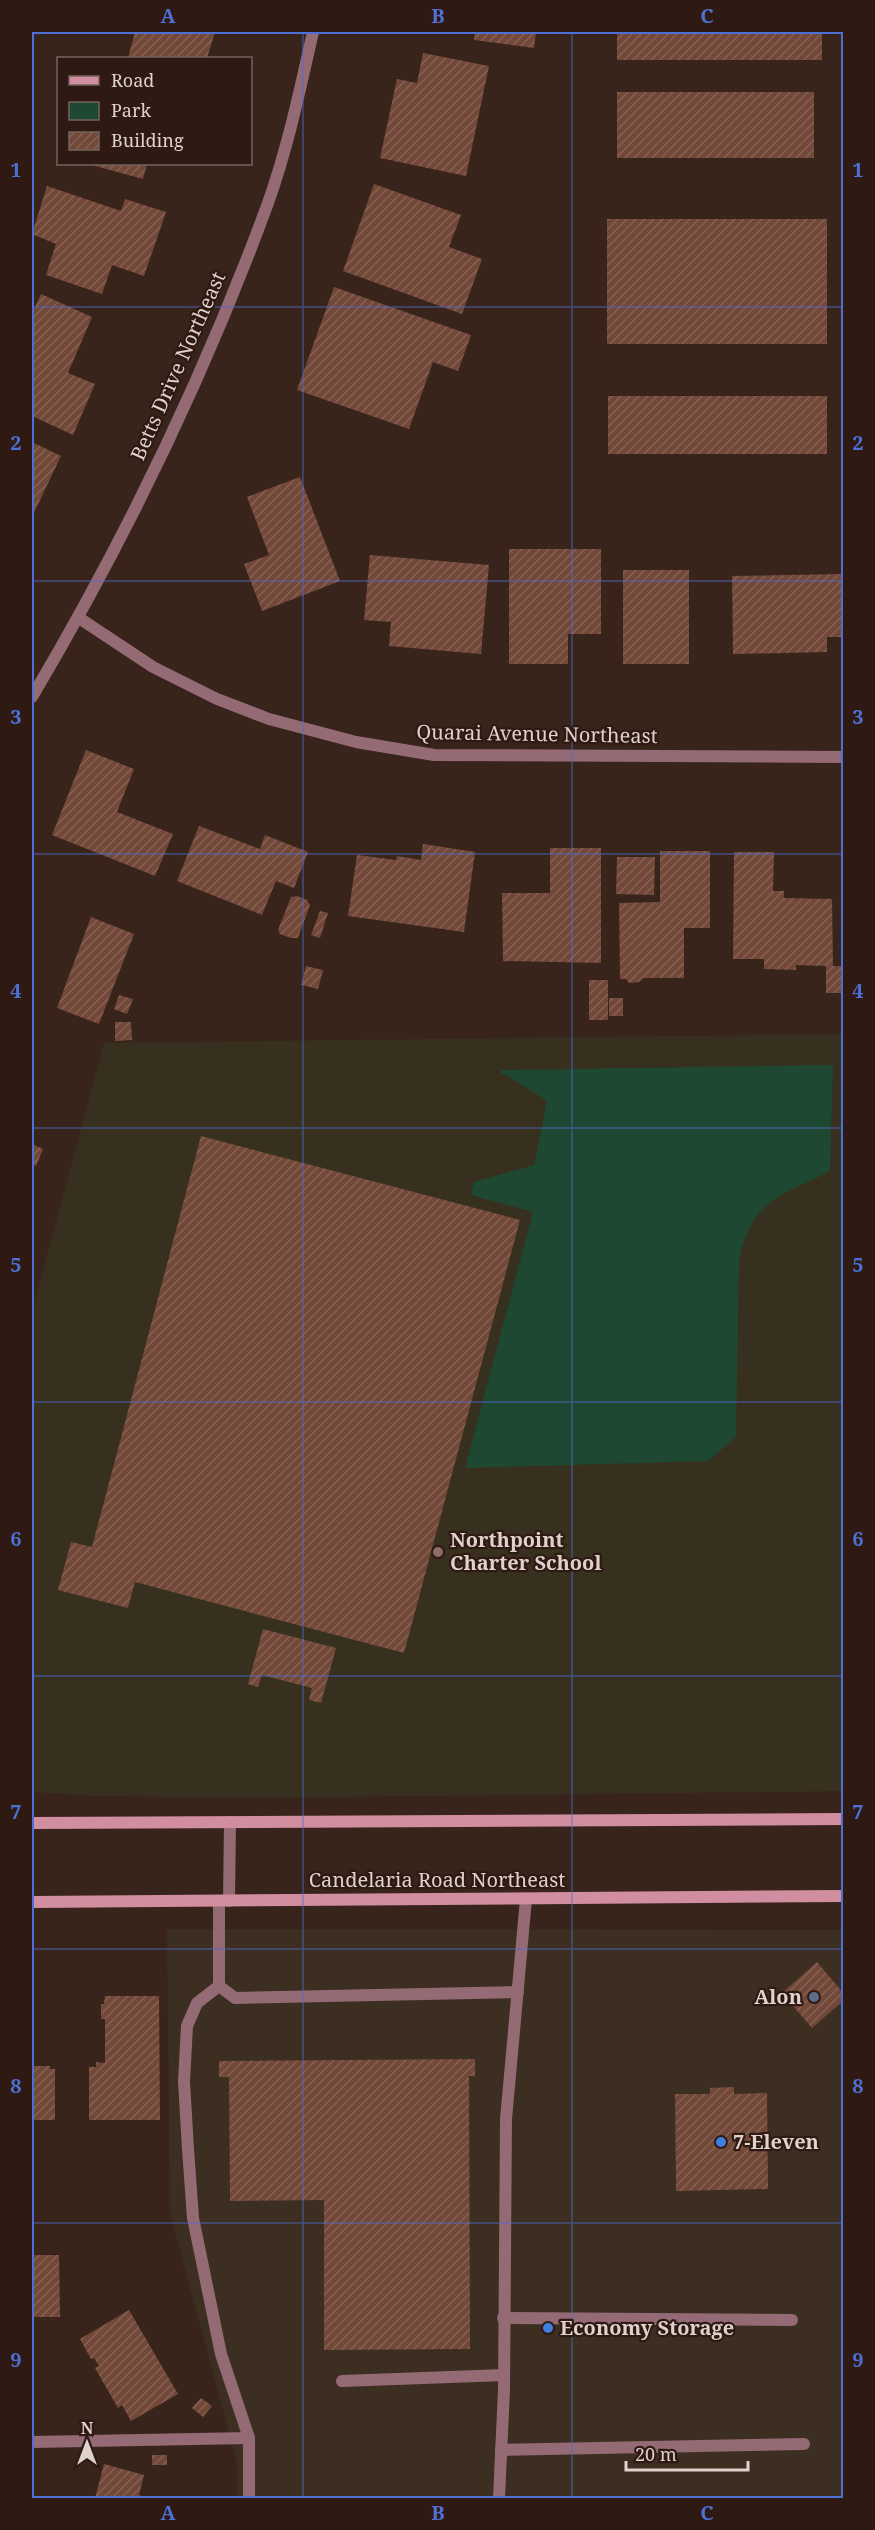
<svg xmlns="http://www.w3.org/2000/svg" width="875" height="2530" viewBox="0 0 875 2530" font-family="'Noto Serif',serif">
<defs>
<pattern id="building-hatch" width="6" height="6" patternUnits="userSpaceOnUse" patternTransform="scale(1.5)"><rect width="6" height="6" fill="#724839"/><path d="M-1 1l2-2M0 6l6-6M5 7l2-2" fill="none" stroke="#866154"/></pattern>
</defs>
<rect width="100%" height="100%" fill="#39241c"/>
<polygon fill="#3c2e21" points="167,1929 843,1930 843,2498 238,2498 237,2462 170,2213"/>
<polygon fill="#37301f" points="843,1034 843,1791 245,1798 96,1796 32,1792 32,1312 104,1043"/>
<path fill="#1e4831" d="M 833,1065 L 830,1171 C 781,1197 752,1199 739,1259 L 736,1437 L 708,1461 L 465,1468 L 533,1212 L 471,1195 L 474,1182 L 534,1165 L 547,1101 L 505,1074 L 501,1074 L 501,1070 Z"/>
<g fill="url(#building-hatch)">
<polygon points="135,32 215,32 207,58 128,58"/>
<polygon points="475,32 536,32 534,48 474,40"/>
<rect x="617" y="32" width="205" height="28"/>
<polygon points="423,53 489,66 466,176 380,158 397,79 417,83"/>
<rect x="617" y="92" width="197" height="66"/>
<polygon points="88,164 147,164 143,179"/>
<polygon points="374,184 461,215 449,247 482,259 462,314 343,271"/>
<polygon points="47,186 121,211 125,199 166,212 144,276 112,265 102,294 46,275 56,244 32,234"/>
<rect x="607" y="219" width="220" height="125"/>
<polygon points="334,287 471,335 458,371 433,362 409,429 297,390"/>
<polygon points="41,294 92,317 68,373 95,384 73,435 32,416 32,314"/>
<rect x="608" y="396" width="219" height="58"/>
<polygon points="32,442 61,456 32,517"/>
<polygon points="300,477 340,581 262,611 244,564 269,555 247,497"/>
<polygon points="509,549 601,549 601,634 568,634 568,664 509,664"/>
<polygon points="370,555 489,565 481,654 389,646 391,622 364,620"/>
<rect x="623" y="570" width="66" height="94"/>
<polygon points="844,574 844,637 827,637 827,652 733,654 732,576"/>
<polygon points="86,750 134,769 117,812 173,834 155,876 52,835"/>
<polygon points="199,826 260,849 265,835 308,852 294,888 276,881 262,915 177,881"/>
<polygon points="423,844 475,852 464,932 348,916 357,855 396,860 397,856 421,860"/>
<polygon points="550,848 601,848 601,963 503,961 502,893 550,893"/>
<polygon points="660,851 710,851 710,928 684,928 684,978 643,978 639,982 629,983 626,979 620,979 619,903 660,902"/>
<polygon points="734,852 774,852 773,891 784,891 784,898 832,899 833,966 844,966 844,993 826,993 826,966 796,965 796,970 764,969 764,959 733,959"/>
<polygon points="617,857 655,857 654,895 616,894"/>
<polygon points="297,896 307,900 310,905 298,938 291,938 280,934 278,930 291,897"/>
<polygon points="320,911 328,913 320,938 311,935"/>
<polygon points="91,917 134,934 99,1024 57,1008"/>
<polygon points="306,966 323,970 318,989 301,985"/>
<rect x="589" y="980" width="19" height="40"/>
<polygon points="119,995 133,999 127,1014 114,1009"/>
<rect x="609" y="998" width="14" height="18"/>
<polygon points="115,1022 131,1022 132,1040 115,1041"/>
<polygon points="201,1136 520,1220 404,1653 135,1582 128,1608 58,1590 71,1542 92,1547"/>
<polygon points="32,1144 43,1149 36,1166 32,1164"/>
<polygon points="263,1629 336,1648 321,1703 309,1700 312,1688 262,1675 258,1687 248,1684"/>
<polygon points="817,1962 844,1994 844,2000 812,2028 782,1993"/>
<polygon points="105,1996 159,1996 160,2120 89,2120 89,2067 96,2067 96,2062 105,2063 105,2019 101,2019 101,2004 104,2004"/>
<polygon points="475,2059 475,2076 469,2076 470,2349 324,2350 324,2200 230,2201 229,2077 219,2077 219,2061"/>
<polygon points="32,2066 50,2066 50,2069 55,2069 55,2120 32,2120"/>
<polygon points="734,2087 734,2094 767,2093 768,2189 676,2191 675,2094 710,2094 710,2088"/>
<polygon points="32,2255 59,2255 60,2317 32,2317"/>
<polygon points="129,2310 178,2394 131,2421 122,2405 118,2408 95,2368 99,2366 94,2358 91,2359 80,2339"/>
<polygon points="201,2398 212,2406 203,2417 192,2408"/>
<rect x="152" y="2455" width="15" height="10"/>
<polygon points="104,2464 144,2475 139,2495 148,2498 95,2498"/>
</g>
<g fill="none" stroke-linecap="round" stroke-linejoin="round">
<g stroke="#946a75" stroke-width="12">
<polyline points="219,1901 219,1986 235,1998 518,1992"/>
<polyline points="229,1901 230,1822"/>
<polyline points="503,2318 792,2320"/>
<polyline points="342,2381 504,2375"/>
<polyline points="249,2438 249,2498"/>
<polyline points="32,2442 249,2438 221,2354 193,2218 188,2149 184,2082 187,2026 197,2003 219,1986"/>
<polyline points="501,2450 804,2444"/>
<polyline points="499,2498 504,2390 506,2119 526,1899"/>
</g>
<g stroke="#946a75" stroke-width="12">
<polyline points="79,618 153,667 217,699 269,719 356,742 434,755 844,757"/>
<path d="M 32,697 C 125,540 205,375 268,203 C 288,147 300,89 313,32"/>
</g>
<g stroke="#d18ea1" stroke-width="12">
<polyline points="32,1823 844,1819"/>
<polyline points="32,1902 844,1896"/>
</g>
</g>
<path fill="none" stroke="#4e6fd5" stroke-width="1.5" stroke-opacity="0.55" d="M 303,32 L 303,2498M 572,32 L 572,2498M 32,307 L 844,307M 32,581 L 844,581M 32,854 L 844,854M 32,1128 L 844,1128M 32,1402 L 844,1402M 32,1676 L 844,1676M 32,1949 L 844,1949M 32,2223 L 844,2223"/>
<circle fill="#8d6e63" stroke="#2e1a13" stroke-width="2" cx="438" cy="1552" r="6"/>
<circle fill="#5c6f8a" stroke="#2e1a13" stroke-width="2" cx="814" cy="1997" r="6"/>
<g fill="#3f7fe0" stroke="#2e1a13" stroke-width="2">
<circle cx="721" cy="2142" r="6"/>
<circle cx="548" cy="2328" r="6"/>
</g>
<g text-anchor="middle" stroke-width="4.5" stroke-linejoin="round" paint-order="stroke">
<g font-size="20" fill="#dfd1cc" stroke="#2e1a13">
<text transform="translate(178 366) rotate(-66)" y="7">Betts Drive Northeast</text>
<text transform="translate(537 734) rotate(1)" y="7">Quarai Avenue Northeast</text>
<text x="437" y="1887">Candelaria Road Northeast</text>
</g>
<g font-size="20" font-weight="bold" fill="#dfd1cc" stroke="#2e1a13" text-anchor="start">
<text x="450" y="1547">Northpoint<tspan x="450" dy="23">Charter School</tspan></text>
<text x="802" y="2004" text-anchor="end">Alon</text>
<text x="733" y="2149">7-Eleven</text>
<text x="560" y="2335">Economy Storage</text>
</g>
</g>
<rect width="875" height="2530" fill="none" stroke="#2e1a13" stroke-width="66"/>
<rect x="57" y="57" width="195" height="108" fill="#2e1a13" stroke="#75635d" stroke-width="1.5"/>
<rect x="69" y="76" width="30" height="9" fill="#d18ea1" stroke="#75635d" stroke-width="1.5"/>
<text x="111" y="87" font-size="18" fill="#dfd1cc">Road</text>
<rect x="69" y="102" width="30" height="18" fill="#1e4831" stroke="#75635d" stroke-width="1.5"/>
<text x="111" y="117" font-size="18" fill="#dfd1cc">Park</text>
<rect x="69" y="132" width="30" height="18" fill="url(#building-hatch)" stroke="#75635d" stroke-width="1.5"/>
<text x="111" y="147" font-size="18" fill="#dfd1cc">Building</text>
<g transform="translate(87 2443)" stroke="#2e1a13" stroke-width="4.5" paint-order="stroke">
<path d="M0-4.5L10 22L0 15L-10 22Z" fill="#dfd1cc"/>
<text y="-9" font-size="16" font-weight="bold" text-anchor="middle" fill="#dfd1cc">N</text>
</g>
<path d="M626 2461v9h122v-9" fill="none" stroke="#dfd1cc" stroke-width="3"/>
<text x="635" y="2461" font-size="18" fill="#dfd1cc" stroke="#2e1a13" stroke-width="4.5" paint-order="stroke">20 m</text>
<rect x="33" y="33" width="809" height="2464" fill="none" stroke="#4e6fd5" stroke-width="2"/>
<g font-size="20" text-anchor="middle" font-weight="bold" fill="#4e6fd5">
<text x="168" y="23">A</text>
<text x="438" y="23">B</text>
<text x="707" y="23">C</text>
<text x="16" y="177">1</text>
<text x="858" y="177">1</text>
<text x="16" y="450">2</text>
<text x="858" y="450">2</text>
<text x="16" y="724">3</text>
<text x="858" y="724">3</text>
<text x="16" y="998">4</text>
<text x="858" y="998">4</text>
<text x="16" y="1272">5</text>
<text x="858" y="1272">5</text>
<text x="16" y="1546">6</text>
<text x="858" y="1546">6</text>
<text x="16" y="1819">7</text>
<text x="858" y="1819">7</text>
<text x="16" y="2093">8</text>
<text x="858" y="2093">8</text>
<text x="16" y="2367">9</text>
<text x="858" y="2367">9</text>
<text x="168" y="2520">A</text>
<text x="438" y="2520">B</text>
<text x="707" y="2520">C</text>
</g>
</svg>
